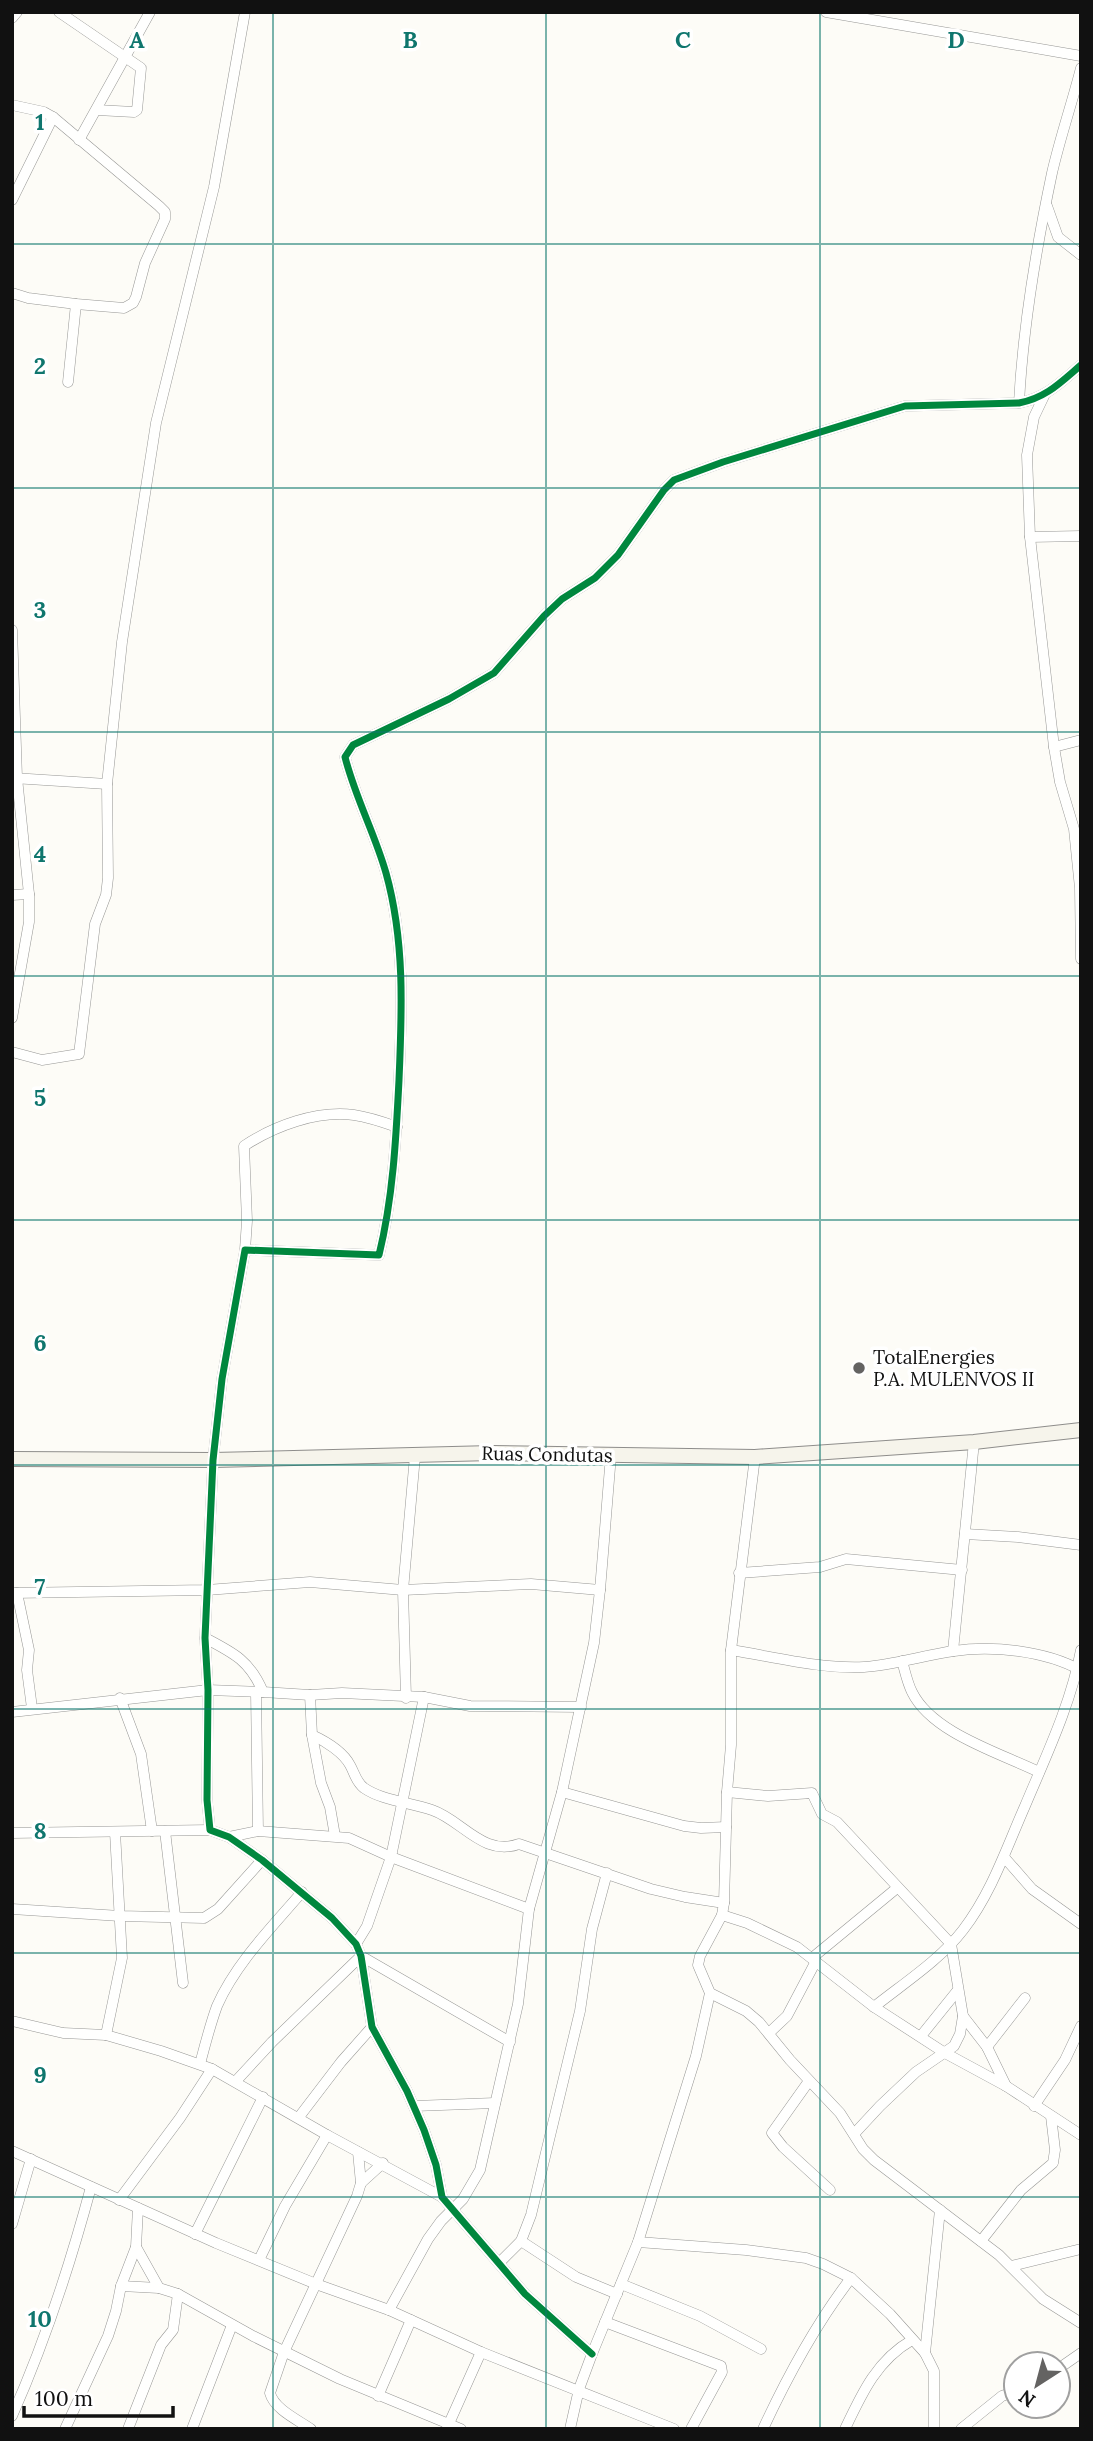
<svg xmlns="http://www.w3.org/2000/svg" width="1093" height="2441" viewBox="0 0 1093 2441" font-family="Lora,serif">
<rect width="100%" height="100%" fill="#fdfcf7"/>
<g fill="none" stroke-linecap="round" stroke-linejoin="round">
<defs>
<g id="street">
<polyline points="59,12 141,68 137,110 134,112 97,110"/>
<polyline points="826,12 1081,56"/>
<polyline points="12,18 17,12"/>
<polyline points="12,105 44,112 53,117 159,206 165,212 165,219 145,263 136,297 133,303 124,308 76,304 28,298 12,293"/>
<polyline points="79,140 150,12"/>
<polyline points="12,200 53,117"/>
<polyline points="1047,206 1058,237 1081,255"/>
<polyline points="68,382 76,304"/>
<polyline points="1044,396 1034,417 1027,455 1030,537 1054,747 1060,782 1074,829 1080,888 1081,959"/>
<path d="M 1019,403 C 1023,325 1036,249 1052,173 C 1060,138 1072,103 1081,68"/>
<polyline points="1030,537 1081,536"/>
<polyline points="12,630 17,778 29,894 29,922 12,1018"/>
<polyline points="1054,747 1081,740"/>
<polyline points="13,778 107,784"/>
<polyline points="12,895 29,894"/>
<polyline points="12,1052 42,1060 79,1054 95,924 106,895 108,878 107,784 122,642 156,423 214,187 245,12"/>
<path d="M 245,1250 L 247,1221 L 244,1146 C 274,1126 317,1110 354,1115 C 368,1117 383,1122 397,1127"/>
<polyline points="965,1534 1018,1537 1081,1545"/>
<polyline points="739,1573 820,1567 846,1559 962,1570"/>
<polyline points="12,1593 207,1590 310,1582 403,1590 531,1584 600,1590 611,1455"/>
<polyline points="17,1593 29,1650 27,1670 32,1708"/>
<path d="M 205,1638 C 234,1653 250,1661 263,1692 L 310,1695 L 312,1735 C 325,1741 343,1752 350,1765 C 355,1774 356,1782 364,1788 C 383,1801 410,1802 432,1810 C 462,1820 483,1857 519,1844 L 651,1889 L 685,1897 L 724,1903"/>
<path d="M 731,1650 C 775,1657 820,1669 864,1667 C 894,1665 925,1655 954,1651 C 992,1645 1046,1651 1080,1670"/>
<polyline points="953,1651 974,1442"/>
<path d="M 902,1661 C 905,1671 907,1682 912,1692 C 932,1733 1000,1753 1039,1772"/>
<polyline points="256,1692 258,1831"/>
<polyline points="310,1695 342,1693 424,1697 470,1706 581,1707"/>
<polyline points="120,1698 141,1754 152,1831"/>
<polyline points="406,1698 403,1590 415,1456"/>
<polyline points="12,1712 208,1690 263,1692"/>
<polyline points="312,1735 321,1783 330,1807 335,1836"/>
<polyline points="562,1792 684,1826 701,1828 726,1827"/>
<polyline points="727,1792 768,1796 812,1793 822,1814 837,1822 951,1944 963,2016 987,2047 1006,2086"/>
<polyline points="165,1831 183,1983"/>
<polyline points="12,1833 210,1830"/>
<polyline points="229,1837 258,1831 349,1838 391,1857 529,1909"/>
<polyline points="1004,1857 1032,1889 1081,1924"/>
<polyline points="12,1909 120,1916 204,1918 218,1909 262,1860"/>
<polyline points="722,1915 747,1923 797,1947 874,2007 945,2053 1006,2086 1081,2135"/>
<polyline points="356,1944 367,1926 391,1857 424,1697"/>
<polyline points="812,1958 897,1888"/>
<polyline points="710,1993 746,2011 759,2022 790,2060 840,2113 863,2149 874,2160 999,2255 1043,2299 1081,2323"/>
<path d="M 874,2007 C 904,1983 940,1960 963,1930 C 992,1892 1006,1849 1025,1806 C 1046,1756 1071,1704 1081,1650"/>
<polyline points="12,2021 63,2033 106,2035 161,2051 212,2069 327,2135 442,2197"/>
<polyline points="769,2033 787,2016 816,1961"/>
<polyline points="106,2035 122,1958 115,1832"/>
<polyline points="921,2036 958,1990"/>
<polyline points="987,2047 1025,1998"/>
<path d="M 200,2064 C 205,2045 210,2025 217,2006 C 236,1963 272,1927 302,1892"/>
<polyline points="236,2081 272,2042 361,1956 510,2042"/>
<polyline points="809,2081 772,2133 783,2147 830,2190"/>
<polyline points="414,2106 495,2103"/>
<polyline points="1034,2106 1065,2060 1081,2026"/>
<polyline points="299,2117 341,2062 372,2027"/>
<polyline points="854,2134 880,2106 916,2072 954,2046 960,2034 963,2016"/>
<polyline points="12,2151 216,2243 316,2284 389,2310 481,2352 674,2429"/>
<polyline points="361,2183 383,2163"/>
<polyline points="119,2200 180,2118 212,2069"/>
<polyline points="12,2224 31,2159"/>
<polyline points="195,2234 263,2097"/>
<polyline points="521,2241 576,2277 617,2294"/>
<polyline points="981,2241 1021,2190 1053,2163 1055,2150 1051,2116"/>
<polyline points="638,2242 746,2250 806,2258 823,2264 851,2278 890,2314 925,2353 934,2371 934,2429"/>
<polyline points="136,2247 159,2288"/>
<polyline points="259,2260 285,2206 327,2135"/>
<polyline points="499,2263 521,2241 531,2215 580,2011 592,1929 607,1873"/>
<polyline points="1011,2266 1081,2249"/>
<polyline points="621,2284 700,2316 761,2349"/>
<polyline points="121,2286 159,2288 178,2294 253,2336 340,2379 461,2429"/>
<polyline points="389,2310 428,2239 441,2221 463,2199 480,2170 518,2004 529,1909 562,1792 594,1643 600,1590"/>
<polyline points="605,2322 721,2366 722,2372 691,2429"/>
<polyline points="925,2353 940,2210"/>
<path d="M 592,2354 L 525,2294 L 442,2197 L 436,2165 L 424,2130 L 407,2091 L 372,2027 L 361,1956 L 356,1944 L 332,1918 L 262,1860 L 229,1837 L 210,1830 L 207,1800 L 208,1690 L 205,1638 L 213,1460 L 222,1379 L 245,1250 L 379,1255 C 393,1198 396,1139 399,1080 C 402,1011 405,941 386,873 C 375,834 355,797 345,757 L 353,745 L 449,699 L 494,673 L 544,616 L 562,599 L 595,578 L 618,555 L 664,490 L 674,480 L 723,462 L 905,406 L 1019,403 C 1046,398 1061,382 1081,365"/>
<polyline points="1058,2369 1081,2353"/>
<polyline points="378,2396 411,2320"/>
<path d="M 12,2416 C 45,2342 70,2265 91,2187"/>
<polyline points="447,2428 481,2352"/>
<polyline points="65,2429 108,2336 116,2311 121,2286 136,2247 138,2208"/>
<polyline points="128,2429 161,2345 173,2330 178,2294"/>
<polyline points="192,2429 232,2325"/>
<path d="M 311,2429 C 298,2420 274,2409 270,2393 L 284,2352 L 357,2196 L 361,2183 L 358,2152"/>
<polyline points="570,2429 579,2389 592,2354 638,2242 696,2056 710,1993 698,1965 700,1956 722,1915 724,1903 727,1792 731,1745 731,1650 755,1457"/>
<path d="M 763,2429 C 788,2375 815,2325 851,2278"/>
<path d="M 845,2429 C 862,2393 877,2360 912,2340"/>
<polyline points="961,2429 1002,2396 1016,2391"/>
</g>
<polyline id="secondary" points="12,1459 213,1460 492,1453 755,1457 974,1442 1081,1430"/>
</defs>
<use href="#street" stroke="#979795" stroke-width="11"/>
<use href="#secondary" stroke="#8e8d8b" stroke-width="16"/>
<use href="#street" stroke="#fffffe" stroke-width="10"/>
<use href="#secondary" stroke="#f6f4eb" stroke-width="14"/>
<defs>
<path id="cycleway" d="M 592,2354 L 525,2294 L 442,2197 L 436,2165 L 424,2130 L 407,2091 L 372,2027 L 361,1956 L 356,1944 L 332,1918 L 262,1860 L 229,1837 L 210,1830 L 207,1800 L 208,1690 L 205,1638 L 213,1460 L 222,1379 L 245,1250 L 379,1255 C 393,1198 396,1139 399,1080 C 402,1011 405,941 386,873 C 375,834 355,797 345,757 L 353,745 L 449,699 L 494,673 L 544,616 L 562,599 L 595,578 L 618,555 L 664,490 L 674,480 L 723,462 L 905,406 L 1019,403 C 1046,398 1061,382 1081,365"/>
</defs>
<use href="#cycleway" stroke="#fff" stroke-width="11"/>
<use href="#cycleway" stroke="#00873e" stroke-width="7"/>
</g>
<path fill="none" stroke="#0f766e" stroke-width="2" stroke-opacity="0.55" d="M 273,12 L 273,2429M 546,12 L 546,2429M 820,12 L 820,2429M 12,244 L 1081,244M 12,488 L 1081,488M 12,732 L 1081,732M 12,976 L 1081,976M 12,1220 L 1081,1220M 12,1465 L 1081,1465M 12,1709 L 1081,1709M 12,1953 L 1081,1953M 12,2197 L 1081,2197"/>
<circle fill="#646362" stroke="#fff" stroke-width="2.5" cx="859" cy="1368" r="7"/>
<g text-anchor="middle" stroke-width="7" stroke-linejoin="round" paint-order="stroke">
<g font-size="19" fill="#111" stroke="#fff" text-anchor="start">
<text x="873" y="1364">TotalEnergies<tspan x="873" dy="22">P.A. MULENVOS II</tspan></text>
</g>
<g font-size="19" fill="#111" stroke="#fff">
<text transform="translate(547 1454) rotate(1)" y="7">Ruas Condutas</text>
</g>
</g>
<g font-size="23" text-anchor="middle" font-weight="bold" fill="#0f766e" stroke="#fff" stroke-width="7" stroke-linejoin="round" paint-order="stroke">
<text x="137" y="48">A</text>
<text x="410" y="48">B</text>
<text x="683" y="48">C</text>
<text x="956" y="48">D</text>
<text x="40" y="130">1</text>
<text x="40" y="374">2</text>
<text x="40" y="618">3</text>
<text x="40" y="862">4</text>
<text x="40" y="1106">5</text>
<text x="40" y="1351">6</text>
<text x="40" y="1595">7</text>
<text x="40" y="1839">8</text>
<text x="40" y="2083">9</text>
<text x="40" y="2327">10</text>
</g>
<rect width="1093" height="2441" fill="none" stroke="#111111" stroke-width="28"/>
<g transform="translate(1037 2385) rotate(216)"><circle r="33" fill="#ffffff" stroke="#a0a0a0" stroke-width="2"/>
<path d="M0-5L12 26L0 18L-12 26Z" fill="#646362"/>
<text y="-10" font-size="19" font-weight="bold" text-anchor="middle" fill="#111111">N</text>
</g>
<path d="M24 2406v10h149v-10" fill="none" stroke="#111111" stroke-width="3.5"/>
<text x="35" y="2406" font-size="21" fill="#111111" stroke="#ffffff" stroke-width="5" paint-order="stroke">100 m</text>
</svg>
